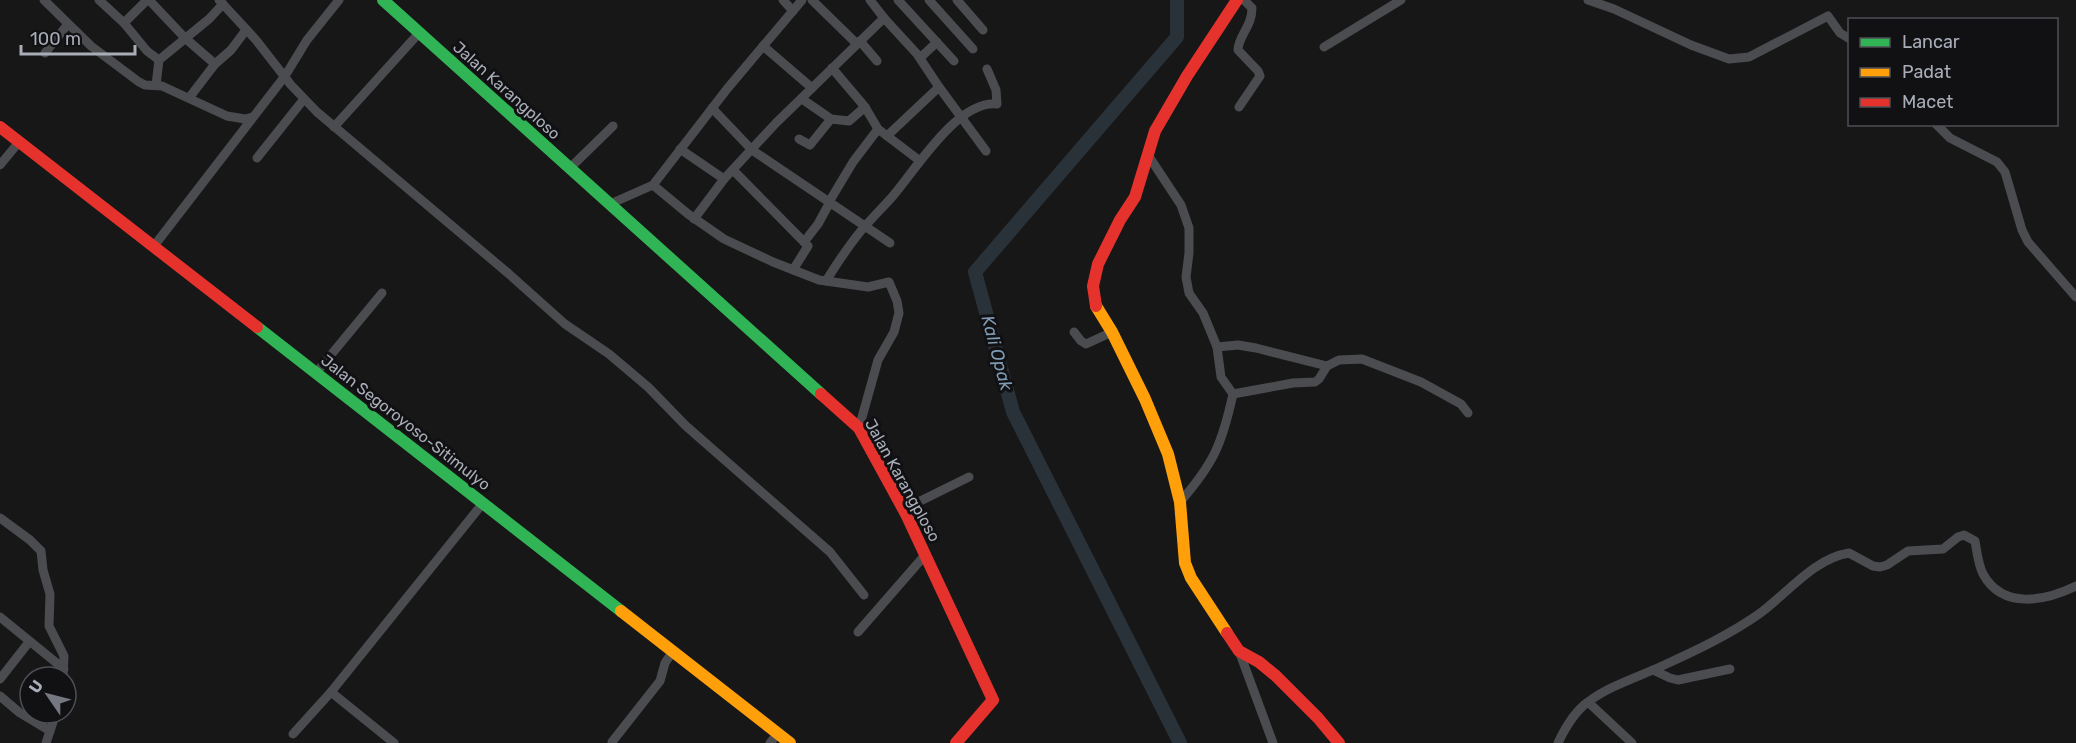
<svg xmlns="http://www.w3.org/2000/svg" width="2076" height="743" viewBox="0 0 2076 743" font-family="Rubik,sans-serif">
<rect width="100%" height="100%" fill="#171717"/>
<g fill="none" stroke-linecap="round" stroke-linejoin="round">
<polyline stroke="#2a3239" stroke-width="14" points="1177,0 1177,37 975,272 1013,412 1180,743"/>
<g stroke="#4b4c50" stroke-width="9">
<polyline points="44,0 91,46 139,82 145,85 162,86 227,116 245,119 253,117"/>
<polyline points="99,0 124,23 147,51 159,60"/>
<polyline points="219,0 256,40 291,85 317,112 509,274 565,324 609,354 648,387 686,426 830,552 864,595"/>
<polyline points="783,0 793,11"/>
<polyline points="812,0 857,44"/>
<polyline points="870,0 884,18 917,54 939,87 986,151"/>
<polyline points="898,0 954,61"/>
<polyline points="929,0 973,49"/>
<polyline points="957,0 983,30"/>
<polyline points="1588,0 1614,9 1691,45 1729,59 1749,57 1828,16 1840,33 1850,39"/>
<polyline points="124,23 144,3 149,0 185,38 215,64"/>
<polyline points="860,41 877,61"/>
<polyline points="763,46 812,88"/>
<polyline points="1324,47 1401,0"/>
<polyline points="45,53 68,24"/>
<polyline points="920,58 937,42"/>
<polyline points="832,68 865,107 878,129 920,161"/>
<polyline points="156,85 159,60 209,19 223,4"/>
<polyline points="189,98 215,64 231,50 246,30"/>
<polyline points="802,99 831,119 849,121 865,107"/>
<path d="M 1239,107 L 1260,76 L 1258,71 L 1238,50 C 1238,36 1252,27 1252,8 L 1244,0"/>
<polyline points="712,108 752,150 890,243"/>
<polyline points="1936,124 1950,138 1997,162 2005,172 2022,230 2028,242 2076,297"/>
<polyline points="334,127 419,33"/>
<polyline points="887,136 939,87"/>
<polyline points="799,139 810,145 831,119"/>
<polyline points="680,149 724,179"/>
<path d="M 1148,155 L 1181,205 L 1189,228 L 1189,253 L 1186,277 L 1189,293 L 1203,313 L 1217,347 L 1221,377 L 1233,394 C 1222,444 1214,463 1180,502"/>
<polyline points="257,158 304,99"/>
<polyline points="0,165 19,142"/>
<polyline points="570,168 613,126"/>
<polyline points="733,170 808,246 793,270"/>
<polyline points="653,185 688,214 724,239 773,262 819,280 868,287 889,282 897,301 899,313 894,332 878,360 859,428"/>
<polyline points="829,202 853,162 878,129"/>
<polyline points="610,204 653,185 727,89 802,0"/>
<polyline points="694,219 724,179 776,123 884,18"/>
<polyline points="804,242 818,224 830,202"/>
<polyline points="154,246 285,76 307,40 339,0"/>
<path d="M 826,281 C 838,262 851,241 867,224 C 875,215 884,206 892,197 C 915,171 957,100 997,104 L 996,90 L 987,69"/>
<polyline points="1074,332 1081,341 1086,344 1112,332"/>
<polyline points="1217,347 1238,345 1256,348 1327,366 1339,360 1362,359 1421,382 1461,404 1468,413"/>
<polyline points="316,373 382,293"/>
<polyline points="1233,394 1293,383 1315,382 1319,379 1327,366"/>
<polyline points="904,509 969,477"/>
<polyline points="0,518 30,540 41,551 43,570 50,594 49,626 64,656 63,677"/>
<polyline points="0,617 64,669"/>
<polyline points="858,632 926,554"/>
<polyline points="1239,651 1273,743"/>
<polyline points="1653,670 1670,678 1678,680 1730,669"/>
<polyline points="0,679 29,642"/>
<polyline points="331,692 394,743"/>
<polyline points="0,696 20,713 50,731"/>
<polyline points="1588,702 1632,743"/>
<polyline points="293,734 331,692 483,503"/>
<polyline points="612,742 660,681 665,663 673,651"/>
<polyline points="46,743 56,713"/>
<polyline points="770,743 778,733"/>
<path d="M 1558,743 C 1565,728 1574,712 1588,702 C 1609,686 1638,677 1662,666 C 1695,651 1729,635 1759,614 C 1788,593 1813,559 1849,553 L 1873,566 L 1880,567 L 1887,565 L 1908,551 L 1943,549 L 1958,537 L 1964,535 L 1975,541 C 1977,552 1978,564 1983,574 C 2003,610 2045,601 2076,586"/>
</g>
<g stroke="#30b455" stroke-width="12">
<polyline points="383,0 821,394"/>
<polyline points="257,327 621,611"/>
</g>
<g stroke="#ff9f0a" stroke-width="12">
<polyline points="1096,306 1112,332 1145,399 1168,454 1180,502 1185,563 1191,578 1227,633"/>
<polyline points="621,611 790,743"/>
</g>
<g stroke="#e5322d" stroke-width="12">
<polyline points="0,127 257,327"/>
<polyline points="1096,306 1093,286 1098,264 1120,220 1135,197 1155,131 1187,76 1237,0"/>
<polyline points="821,394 859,428 906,514 993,700 956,743"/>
<polyline points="1227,633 1239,651 1259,662 1276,676 1318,718 1339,743"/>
</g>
</g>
<g text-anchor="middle" stroke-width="6" stroke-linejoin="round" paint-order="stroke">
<g font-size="16" fill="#a8adb8" stroke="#111113">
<text transform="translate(507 90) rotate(42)" y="6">Jalan Karangploso</text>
<text transform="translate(406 422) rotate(38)" y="6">Jalan Segoroyoso-Sitimulyo</text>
<text transform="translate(903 480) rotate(61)" y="6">Jalan Karangploso</text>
</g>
<g font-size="18" font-style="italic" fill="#7f9bb3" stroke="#111113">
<text transform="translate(997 353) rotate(75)" y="6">Kali Opak</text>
</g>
</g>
<rect x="1848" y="18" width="210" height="108" fill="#111113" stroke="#4d4f55" stroke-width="1.5"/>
<rect x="1860" y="38" width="30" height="9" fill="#30b455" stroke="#4d4f55" stroke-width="1.5"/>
<text x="1902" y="48" font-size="18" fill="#a8adb8">Lancar</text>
<rect x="1860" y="68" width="30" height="9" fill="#ff9f0a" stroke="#4d4f55" stroke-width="1.5"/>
<text x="1902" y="78" font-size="18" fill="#a8adb8">Padat</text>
<rect x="1860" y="98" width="30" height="9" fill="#e5322d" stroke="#4d4f55" stroke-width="1.5"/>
<text x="1902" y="108" font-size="18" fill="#a8adb8">Macet</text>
<g transform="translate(48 695) rotate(305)"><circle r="28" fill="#111113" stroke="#4d4f55" stroke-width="1.5"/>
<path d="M0-4.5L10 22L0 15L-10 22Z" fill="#757880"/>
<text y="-9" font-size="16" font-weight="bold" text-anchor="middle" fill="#a8adb8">U</text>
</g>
<path d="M21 45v9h114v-9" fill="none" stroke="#a8adb8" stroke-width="3"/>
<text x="30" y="45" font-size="18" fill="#a8adb8" stroke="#111113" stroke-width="4.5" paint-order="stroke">100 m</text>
</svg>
